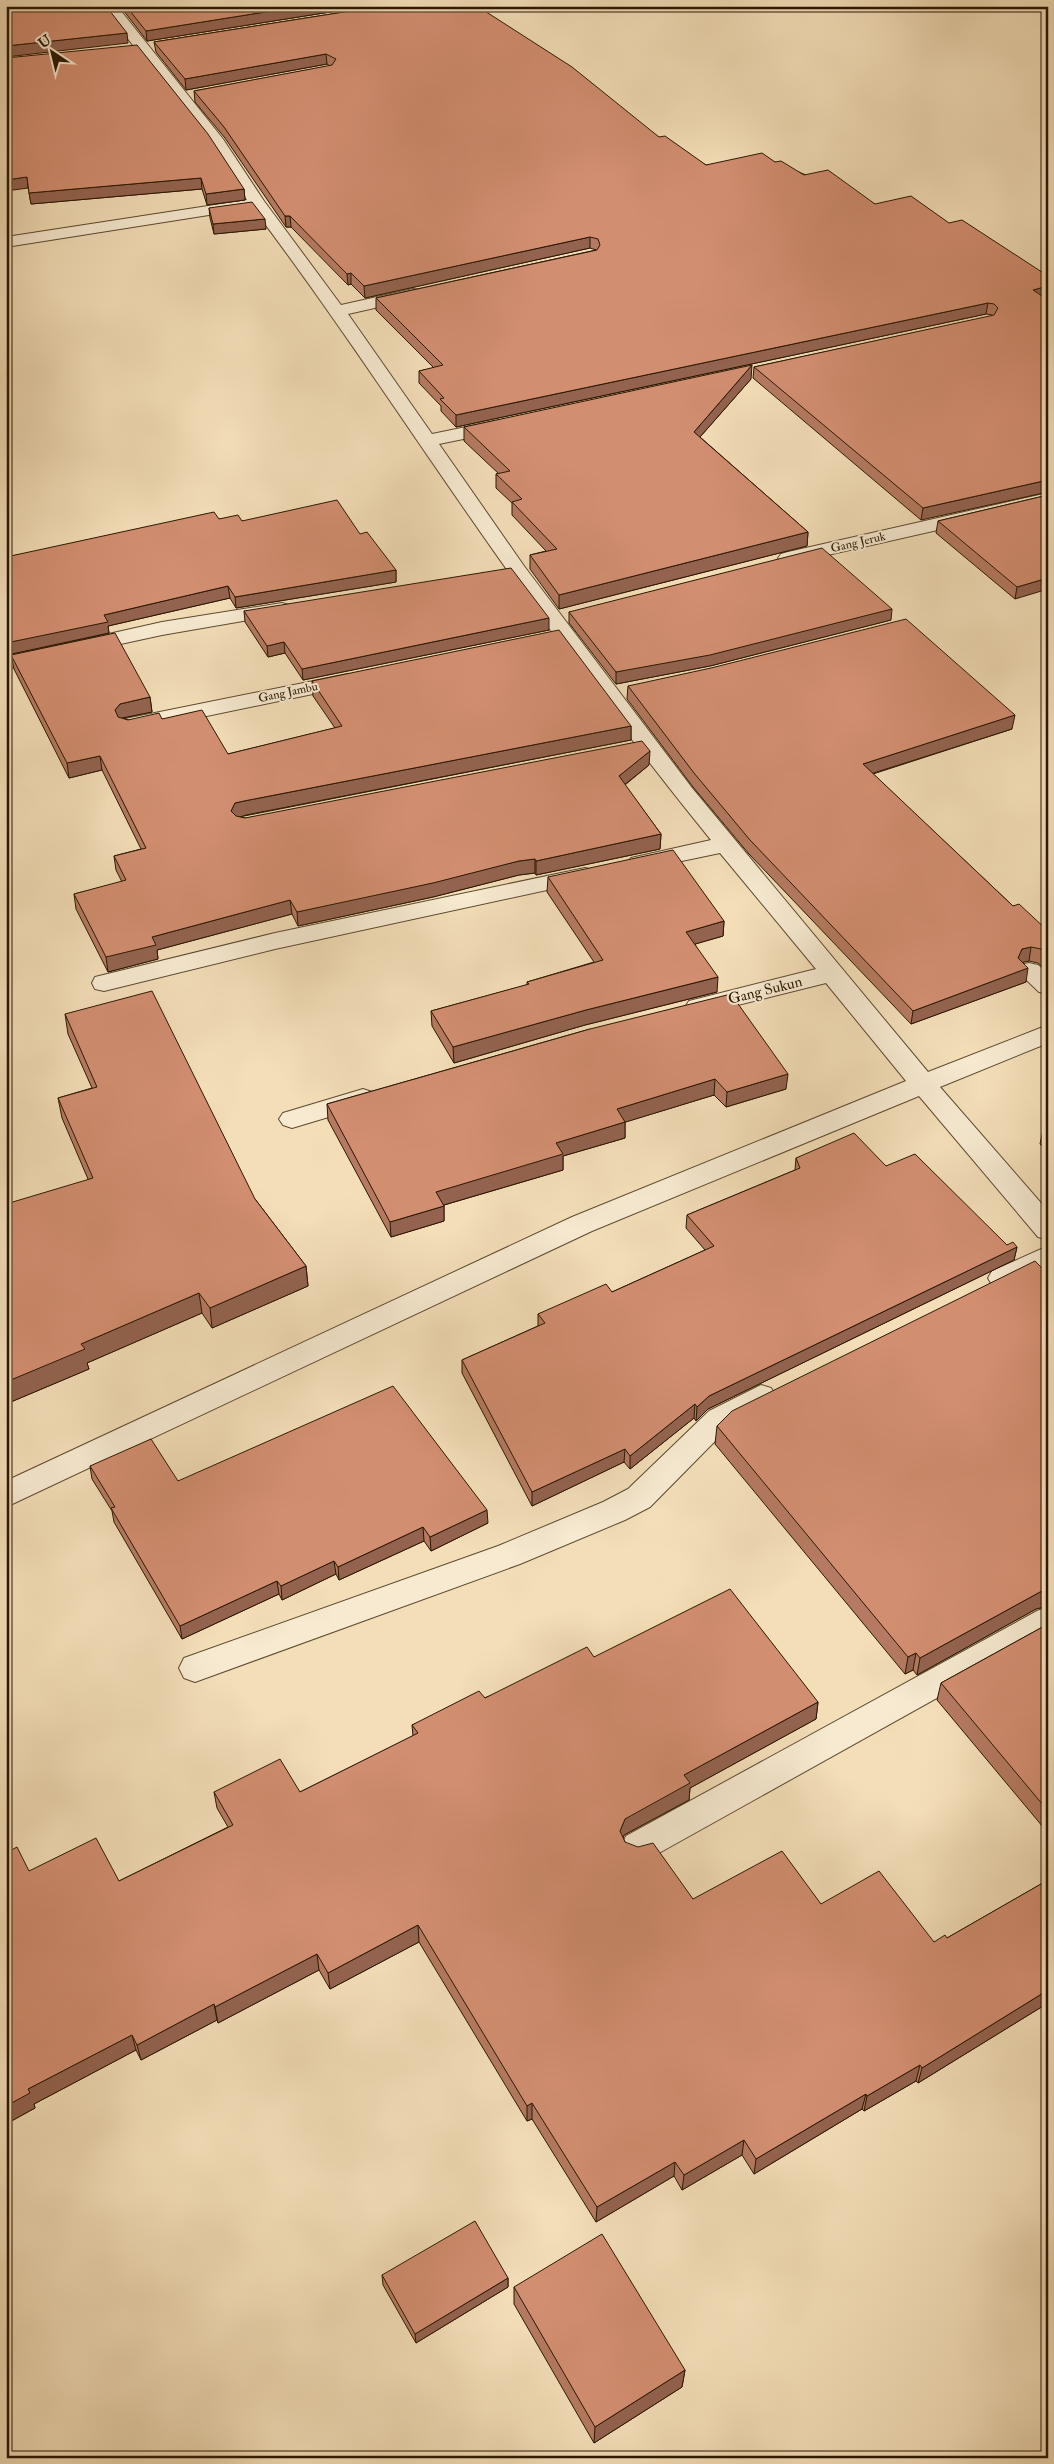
<svg xmlns="http://www.w3.org/2000/svg" width="1054" height="2464" viewBox="0 0 1054 2464" font-family="'IM FELL Double Pica',serif">
<rect width="100%" height="100%" fill="#f3deb8"/>
<filter id="stains"><feTurbulence type="fractalNoise" baseFrequency=".004" numOctaves="4"/><feColorMatrix values="0 0 0 0 .2 0 0 0 0 .09 0 0 0 0 .02 0 0 0 .5 -.17"/></filter>
<radialGradient id="worn" r=".72"><stop offset=".6" stop-color="#630" stop-opacity="0"/><stop offset="1" stop-color="#630" stop-opacity=".3"/></radialGradient>
<g fill="none" stroke-linecap="round" stroke-linejoin="round">
<defs>
<g id="street">
<path d="M 102,6 L 117,6 L 223,139 L 264,201 L 341,305 L 413,289 L 419,290 L 422,294 L 419,298 L 348,314 L 432,434 L 500,420 L 507,422 L 509,426 L 507,430 L 439,444 L 524,566 L 692,788 L 928,1072 L 1048,1025 L 1048,1043 L 940,1087 L 1048,1211 L 1048,1240 L 1038,1237 L 919,1096 L 592,1231 L 6,1507 L 6,1481 L 572,1217 L 906,1081 L 826,983 L 698,1015 L 689,1013 L 685,1007 L 689,1001 L 816,969 L 720,853 L 639,870 L 631,868 L 627,863 L 631,858 L 711,840 C 641,754 574,664 510,574 C 423,452 343,327 253,208 L 6,247 L 6,237 L 247,200 L 211,144 Z"/>
<polygon points="1048,493 1048,505 788,564 781,562 778,558 781,554 788,552"/>
<polygon points="282,603 289,605 292,609 289,613 162,635 6,669 6,657 162,622"/>
<polygon points="348,674 356,675 359,680 356,685 130,732 122,730 119,725 122,720 130,718"/>
<polygon points="585,868 593,870 597,875 593,880 275,949 104,991 95,989 92,983 95,977 275,933"/>
<polygon points="1029,963 1038,965 1048,973 1048,994 1039,992 1017,971 1020,965"/>
<polygon points="363,1089 372,1092 376,1098 372,1104 292,1128 283,1125 279,1119 283,1113"/>
<path d="M 1048,1246 L 1048,1268 C 1031,1276 1011,1291 992,1285 L 988,1278 L 992,1271 Z"/>
<polygon points="761,1385 771,1388 776,1396 771,1404 729,1427 650,1507 625,1520 520,1564 206,1678 195,1682 184,1678 179,1668 184,1658 498,1546 603,1502 628,1489 709,1411"/>
<polygon points="1048,1607 1048,1636 650,1858 638,1862 626,1858 621,1847 626,1836 1037,1611"/>
</g>
</defs>
<use href="#street" stroke="#5d492e" stroke-width="2"/>
<use href="#street" fill="#f7ead1" fill-rule="evenodd"/>
</g>
<g fill="#b57a61" stroke="#2b1700">
<polygon points="120,6 368,6 147,41"/>
<polygon points="382,6 659,137 706,165 775,162 875,204 1044,298 921,520 753,378 754,367 993,316 992,315 986,314 456,427 441,411 441,406 419,383 419,371 434,368 376,310 376,298 596,250 590,248 365,298 351,284 348,285 291,227 286,227 225,138 195,102 194,91 330,66 327,64 186,90 156,52 154,42"/>
<polygon points="6,58 244,189 245,200 207,205 202,189 31,204"/>
<polygon points="209,208 266,229 214,234 210,218"/>
<polygon points="751,379 700,437 808,532 807,546 559,609 530,569 530,555 546,551 512,515 512,503 496,488 496,474 499,474 464,441 464,427"/>
<polygon points="1048,495 1015,599 936,533 938,521"/>
<polygon points="219,519 242,521 360,534 396,570 396,582 236,608 230,598 108,626 109,633 7,655 6,557"/>
<polygon points="244,611 549,630 303,680 285,653 268,657 245,622"/>
<polygon points="569,612 891,620 710,666 616,684 569,623"/>
<polygon points="11,655 150,697 152,712 123,718 128,720 162,719 228,754 335,728 313,696 312,681 631,726 631,740 239,817 245,818 649,765 625,785 661,834 660,849 536,875 535,873 519,875 433,897 298,926 292,914 157,950 158,959 108,972 76,909 74,894 122,882 116,870 114,856 141,849 102,770 69,778 14,669"/>
<polygon points="628,686 1012,729 873,774 1013,906 1048,931 1048,971 1038,963 1029,961 1023,962 1026,982 911,1024 749,854 693,787 627,699"/>
<polygon points="548,877 724,921 723,936 695,944 717,992 585,1025 454,1063 432,1026 431,1011 527,985 527,982 594,962 547,892"/>
<polygon points="65,1014 255,1199 306,1266 308,1286 212,1328 202,1313 87,1363 89,1369 6,1404 88,1179 62,1118 58,1098 92,1088 68,1034"/>
<polygon points="590,1029 786,1089 726,1107 714,1095 625,1122 625,1138 563,1156 563,1170 444,1205 444,1221 391,1237 328,1120 327,1104"/>
<polygon points="1048,1128 1048,1152 1040,1144 1043,1130"/>
<polygon points="796,1158 886,1166 1007,1245 1017,1247 1014,1260 708,1409 696,1421 694,1418 630,1469 624,1462 532,1506 462,1373 462,1360 538,1326 538,1314 612,1292 705,1250 686,1228 687,1215 795,1170"/>
<polygon points="1048,1274 1048,1606 1036,1609 917,1675 913,1670 905,1674 715,1444 717,1426"/>
<polygon points="90,1466 178,1481 488,1523 431,1551 424,1541 339,1580 336,1574 282,1600 279,1594 182,1639 114,1522 112,1511 92,1479"/>
<polygon points="1048,1624 1048,1833 937,1700 941,1683"/>
<polygon points="594,1657 818,1702 816,1719 690,1788 689,1800 624,1835 623,1838 625,1842 693,1899 821,1904 934,1942 947,1938 1048,1880 1048,2003 918,2083 916,2081 864,2111 862,2109 754,2174 742,2155 682,2190 674,2176 596,2222 532,2119 527,2121 419,1942 330,1989 319,1970 218,2023 217,2020 141,2060 136,2050 34,2104 35,2108 6,2124 29,1871 119,1881 228,1827 217,1808 214,1792 300,1792 413,1736 412,1725"/>
<polygon points="382,2275 508,2278 508,2287 416,2343 383,2285"/>
<polygon points="514,2287 685,2370 682,2387 594,2443 514,2304"/>
</g>
<g fill="#93634f" stroke="#2b1700">
<polygon points="303,6 368,6 147,41 146,31"/>
<polygon points="127,33 128,43 6,57 6,46"/>
<polygon points="326,54 327,64 186,90 185,79"/>
<polygon points="27,177 28,188 6,191 6,180"/>
<polygon points="201,178 202,189 31,204 29,193"/>
<polygon points="244,189 245,200 207,205 206,194"/>
<polygon points="285,216 290,216 291,227 286,227"/>
<polygon points="265,219 266,229 214,234 213,224"/>
<polygon points="590,237 590,248 365,298 364,286"/>
<polygon points="351,273 351,284 348,285 347,274"/>
<polygon points="1048,286 1048,296 1031,301 1033,290"/>
<polygon points="988,303 986,314 456,427 456,415"/>
<polygon points="752,365 751,379 693,445 694,432"/>
<polygon points="1048,480 1048,492 921,520 923,508"/>
<polygon points="808,532 807,546 559,609 559,595"/>
<polygon points="396,570 396,582 236,608 235,597"/>
<polygon points="1048,578 1048,589 1015,599 1017,587"/>
<polygon points="228,586 230,598 108,626 109,633 7,655 6,643 104,615"/>
<polygon points="892,609 891,620 710,666 616,684 616,672"/>
<polygon points="549,618 549,630 303,680 302,669"/>
<polygon points="284,642 285,653 268,657 267,646"/>
<polygon points="150,697 152,712 122,718 117,724 115,710 120,704"/>
<polygon points="1015,715 1012,729 861,777 863,764"/>
<polygon points="631,726 631,740 246,815 237,818 231,811 235,803 244,801"/>
<polygon points="650,751 649,765 618,790 619,776"/>
<polygon points="100,756 102,770 69,778 67,763"/>
<polygon points="661,834 660,849 536,875 536,861"/>
<polygon points="535,859 535,873 519,875 433,897 298,926 297,912 519,861"/>
<polygon points="290,900 292,914 157,950 158,959 108,972 106,957 152,937"/>
<polygon points="724,921 723,936 685,947 686,932"/>
<polygon points="1031,947 1029,961 1020,963 1018,958 1022,949"/>
<polygon points="1028,968 1026,982 911,1024 913,1011"/>
<polygon points="718,977 717,992 585,1025 454,1063 453,1047 586,1010"/>
<polygon points="788,1074 786,1089 726,1107 727,1092"/>
<polygon points="715,1079 714,1095 616,1125 617,1109"/>
<polygon points="625,1122 625,1138 563,1156 563,1170 437,1207 436,1192 556,1143"/>
<polygon points="444,1206 444,1221 391,1237 390,1222"/>
<polygon points="1017,1247 1014,1260 708,1409 696,1421 697,1407 709,1396"/>
<polygon points="306,1266 308,1286 212,1328 210,1308"/>
<polygon points="199,1293 202,1313 87,1363 89,1369 6,1404 6,1382 81,1344"/>
<polygon points="695,1404 694,1418 630,1469 630,1456"/>
<polygon points="625,1449 624,1462 532,1506 532,1492"/>
<polygon points="487,1510 488,1523 431,1551 430,1537"/>
<polygon points="423,1527 424,1541 339,1580 338,1567"/>
<polygon points="334,1561 336,1574 282,1600 281,1586"/>
<polygon points="277,1581 279,1594 182,1639 180,1626"/>
<polygon points="1048,1590 1048,1606 1036,1609 917,1675 920,1658 1040,1592"/>
<polygon points="916,1653 913,1670 905,1674 908,1657"/>
<polygon points="818,1702 816,1719 690,1788 689,1800 624,1835 619,1848 620,1831 625,1819 684,1775"/>
<polygon points="418,1925 419,1942 330,1989 328,1973"/>
<polygon points="317,1954 319,1970 218,2023 215,2007"/>
<polygon points="1048,1990 1048,2003 918,2083 922,2068"/>
<polygon points="214,2004 217,2020 141,2060 137,2045"/>
<polygon points="132,2035 136,2050 34,2104 35,2108 6,2124 6,2106 28,2089"/>
<polygon points="920,2065 916,2081 864,2111 867,2096"/>
<polygon points="866,2094 862,2109 754,2174 756,2159"/>
<polygon points="532,2103 532,2119 527,2121 527,2106"/>
<polygon points="744,2140 742,2155 682,2190 684,2175"/>
<polygon points="675,2162 674,2176 596,2222 597,2207"/>
<polygon points="508,2278 508,2287 416,2343 415,2334"/>
<polygon points="685,2370 682,2387 594,2443 595,2427"/>
</g>
<g fill="#d28e71" stroke="#2b1700">
<polygon points="6,6 106,6 127,33 6,46"/>
<polygon points="126,6 303,6 146,31"/>
<polygon points="382,6 477,6 572,67 659,137 665,136 706,165 762,153 775,162 781,161 804,175 828,170 875,204 911,196 949,223 962,220 1048,276 1048,286 1033,290 1048,300 1048,480 923,508 754,367 994,315 998,308 994,304 988,303 456,415 440,399 444,398 419,371 443,365 376,298 597,250 600,245 598,239 590,237 364,286 351,273 347,274 290,216 285,216 224,127 194,91 332,65 336,59 326,54 185,79 154,42"/>
<polygon points="137,45 208,134 244,189 206,194 201,178 29,193 27,177 6,180 6,58"/>
<polygon points="252,202 265,219 213,224 209,208"/>
<polygon points="752,365 694,432 808,532 559,595 530,555 557,549 512,502 522,499 496,474 510,471 464,427"/>
<polygon points="1048,495 1048,578 1017,587 938,521"/>
<polygon points="337,500 360,534 367,532 396,570 235,597 228,586 104,615 108,622 6,643 6,557 214,512 219,519 238,515 242,521"/>
<polygon points="822,548 892,609 710,655 616,672 569,612"/>
<polygon points="511,568 549,618 302,669 284,642 267,646 244,611"/>
<polygon points="906,619 1015,715 863,764 1013,906 1019,904 1048,931 1048,955 1041,949 1031,947 1022,949 1018,958 1028,968 913,1011 750,840 694,773 628,686 711,668"/>
<polygon points="559,630 631,726 244,801 235,803 231,811 236,816 245,818 642,741 650,751 619,776 661,834 536,861 535,859 519,861 433,883 297,912 290,900 152,937 156,945 106,957 74,894 126,880 114,856 146,848 100,756 67,763 11,655 115,633 150,697 120,704 115,710 118,717 128,720 159,713 162,719 202,710 228,754 342,726 312,681"/>
<polygon points="673,850 724,921 686,932 718,977 586,1010 453,1047 431,1011 529,984 527,982 603,960 548,877"/>
<polygon points="152,991 255,1199 306,1266 210,1308 199,1293 81,1344 85,1349 6,1382 6,1204 93,1178 58,1098 97,1087 65,1014"/>
<polygon points="731,994 788,1074 727,1092 715,1079 617,1109 625,1122 556,1143 563,1154 436,1192 444,1206 390,1222 327,1104 590,1029"/>
<polygon points="1048,1128 1048,1135 1043,1130"/>
<polygon points="854,1133 886,1166 915,1154 1007,1245 1013,1242 1017,1247 709,1396 697,1407 695,1404 630,1456 625,1449 532,1492 462,1360 545,1323 538,1314 606,1284 612,1292 714,1246 687,1215 800,1168 796,1158"/>
<polygon points="1035,1261 1048,1274 1048,1590 1040,1592 920,1658 916,1653 908,1657 717,1426 732,1411"/>
<polygon points="393,1386 487,1510 430,1537 423,1527 338,1567 334,1561 281,1586 277,1581 180,1626 111,1508 115,1507 90,1466 151,1439 178,1481"/>
<polygon points="730,1589 818,1702 684,1775 690,1783 625,1819 620,1831 625,1842 638,1847 653,1843 693,1899 782,1851 821,1904 879,1871 934,1942 945,1935 947,1938 1048,1880 1048,1990 922,2068 920,2065 867,2096 866,2094 756,2159 744,2140 684,2175 675,2162 597,2207 532,2103 527,2106 418,1925 328,1973 317,1954 215,2007 214,2004 137,2045 132,2035 28,2089 30,2093 6,2106 6,1853 17,1847 29,1871 96,1838 119,1881 233,1825 214,1792 280,1759 300,1792 418,1733 412,1725 479,1691 485,1698 587,1647 594,1657"/>
<polygon points="1048,1624 1048,1811 941,1683"/>
<polygon points="475,2221 508,2278 415,2334 382,2275"/>
<polygon points="602,2234 685,2370 595,2427 514,2287"/>
</g>
<g text-anchor="middle" stroke-width="4" stroke-linejoin="round" paint-order="stroke">
<g font-size="12" fill="#2b1700" stroke="#f7ead1">
<text transform="translate(858 542) rotate(-13)" y="4">Gang Jeruk</text>
<text transform="translate(288 692) rotate(-12)" y="4">Gang Jambu</text>
</g>
<g font-size="15" fill="#2b1700" stroke="#f7ead1">
<text transform="translate(765 990) rotate(-14)" y="5">Gang Sukun</text>
</g>
</g>
<rect width="1054" height="2464" fill="none" stroke="#f3deb8" stroke-width="25"/>
<rect x="8" y="8" width="1039" height="2449" fill="none" stroke="#2b1700" stroke-width="2.5"/>
<rect x="12" y="12" width="1029" height="2439" fill="none" stroke="#2b1700"/>
<g transform="translate(52 52) rotate(325)" stroke="#f7ead1" stroke-width="4" paint-order="stroke">
<path d="M0-4L9 19L0 12L-9 19Z" fill="#2b1700"/>
<text y="-8" font-size="14" font-weight="bold" text-anchor="middle" fill="#2b1700">U</text>
</g>
<rect width="100%" height="100%" filter="url(#stains)"/>
<rect width="100%" height="100%" fill="url(#worn)"/>
</svg>
